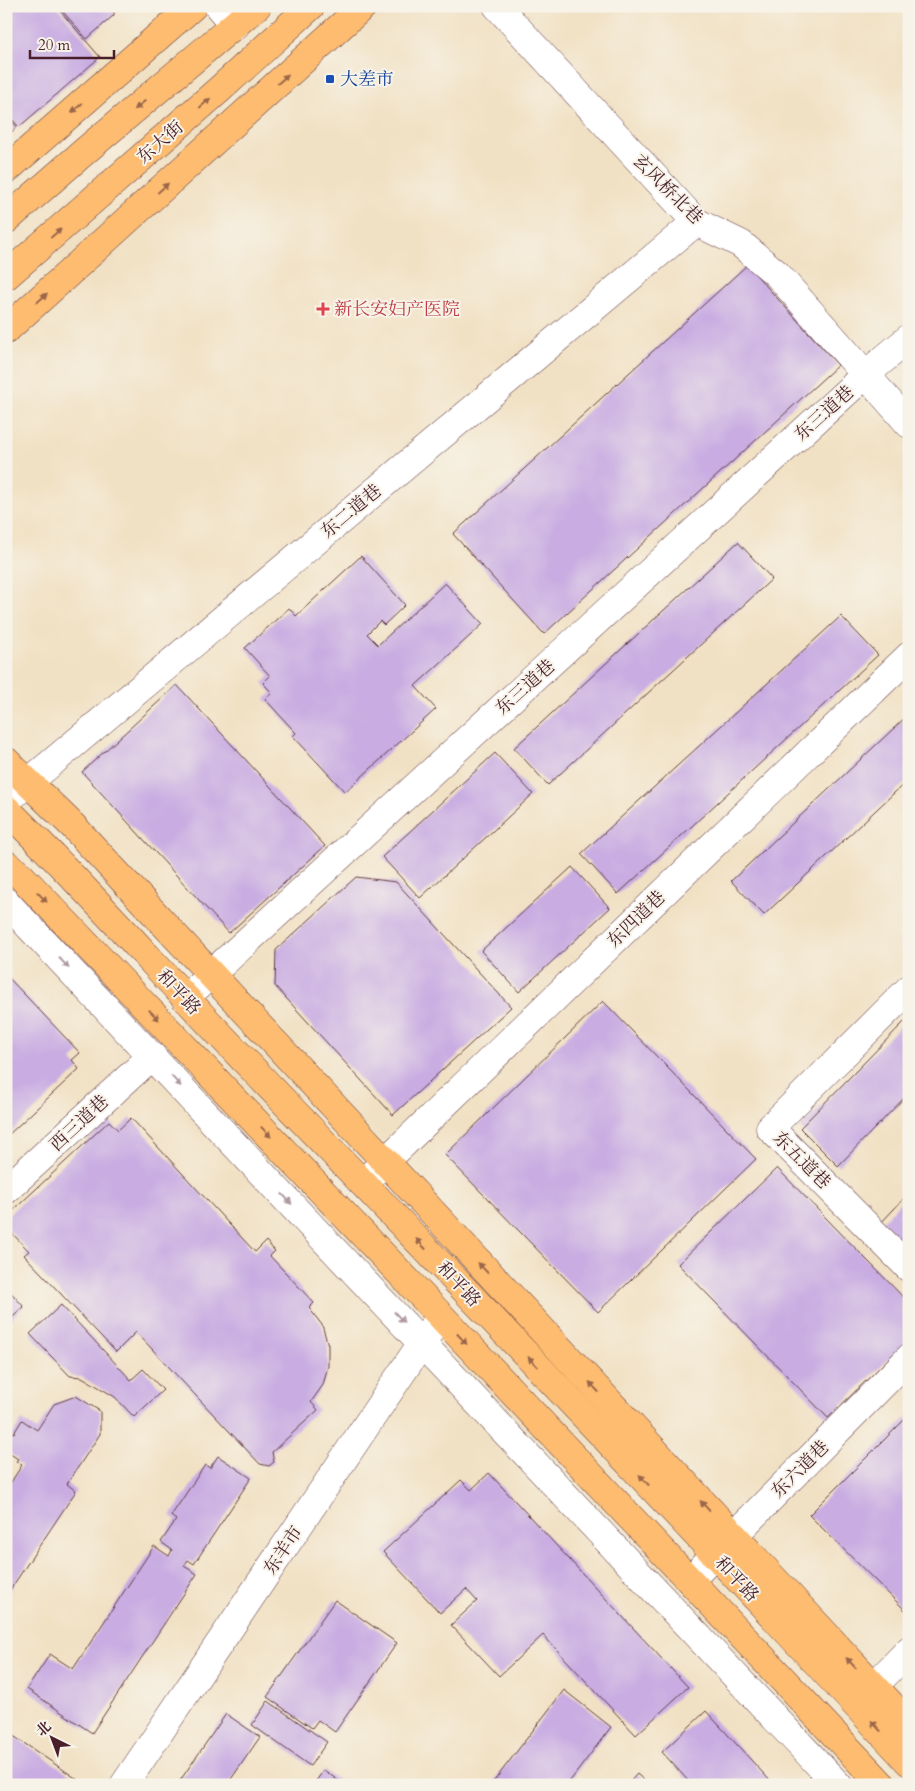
<svg xmlns="http://www.w3.org/2000/svg" width="915" height="1791" viewBox="0 0 915 1791" font-family="Cardo,'Noto Serif SC',serif">
<rect width="100%" height="100%" fill="#f7f3e8"/>
<filter id="ink" filterUnits="userSpaceOnUse"><feTurbulence type="fractalNoise" baseFrequency=".02" numOctaves="2"/><feDisplacementMap in="SourceGraphic" scale="10" xChannelSelector="R" yChannelSelector="G"/><feConvolveMatrix kernelMatrix="1 2 1 2 8 2 1 2 1" color-interpolation-filters="sRGB"/></filter>
<filter id="wash" filterUnits="userSpaceOnUse"><feTurbulence type="fractalNoise" baseFrequency=".0096" numOctaves="4" result="noise"/><feDisplacementMap in="SourceGraphic" scale="20" xChannelSelector="R" yChannelSelector="G"/><feGaussianBlur stdDeviation="1.12" result="paint"/><feColorMatrix in="noise" values="0 0 0 0 0 0 0 0 0 0 0 0 0 0 0 0 0 1.4 0 .05"/><feComposite in="paint" operator="in"/></filter>
<g filter="url(#wash)">
<rect width="100%" height="100%" fill="#f1e1c4"/>
<g id="blocks">
<g fill="#c8ace2">
<polygon points="6,6 56,6 100,57 19,127 6,112"/>
<polygon points="58,6 114,6 114,15 87,39"/>
<polygon points="6,114 17,127 6,137"/>
<polygon points="747,265 838,365 544,634 453,534"/>
<polygon points="738,542 772,579 548,785 514,748"/>
<polygon points="361,556 405,605 384,625 380,621 367,634 378,645 445,583 483,624 415,686 436,709 345,792 293,736 296,733 265,699 272,693 263,683 270,676 245,648 289,608 296,616"/>
<polygon points="841,616 878,655 618,894 581,854"/>
<polygon points="177,685 325,846 229,933 82,772"/>
<polygon points="908,715 909,779 764,915 731,881"/>
<polygon points="495,753 533,794 420,898 382,857"/>
<polygon points="572,867 610,908 519,992 481,951"/>
<polygon points="356,877 396,882 511,1007 393,1115 275,986 276,950"/>
<polygon points="6,975 80,1053 72,1060 79,1069 6,1137"/>
<polygon points="603,1001 756,1159 598,1312 445,1155"/>
<polygon points="909,1017 909,1093 838,1166 800,1128"/>
<polygon points="131,1118 255,1252 266,1241 275,1251 270,1256 314,1303 309,1308 322,1325 328,1345 328,1366 323,1385 311,1402 318,1410 272,1452 274,1462 269,1466 260,1464 136,1332 116,1352 24,1255 29,1251 6,1227 6,1217 109,1121 118,1130"/>
<polygon points="777,1168 909,1303 909,1339 828,1418 678,1264"/>
<polygon points="909,1193 909,1252 879,1225"/>
<polygon points="6,1287 24,1307 6,1323"/>
<polygon points="61,1305 131,1380 143,1369 163,1390 134,1417 115,1397 82,1377 70,1376 30,1334"/>
<polygon points="76,1396 100,1411 100,1434 67,1484 76,1491 6,1596 6,1490 22,1465 16,1461 18,1459 6,1451 6,1428 14,1433 22,1420 37,1430 54,1404"/>
<polygon points="909,1415 909,1614 809,1515"/>
<polygon points="218,1456 251,1478 194,1564 188,1560 184,1566 197,1574 92,1733 27,1689 50,1654 73,1669 154,1546 169,1556 172,1550 161,1542 176,1520 171,1516 205,1465 210,1468"/>
<polygon points="489,1473 688,1687 636,1735 543,1635 499,1676 451,1625 477,1601 466,1589 440,1613 383,1552 461,1480 471,1490"/>
<polygon points="335,1600 397,1643 335,1732 318,1720 312,1728 267,1697"/>
<polygon points="564,1690 611,1727 567,1785 491,1785"/>
<polygon points="268,1701 327,1742 310,1766 252,1725"/>
<polygon points="706,1711 774,1785 692,1785 662,1752"/>
<polygon points="226,1714 260,1737 227,1785 177,1785"/>
<polygon points="6,1731 77,1779 73,1785 6,1785"/>
<polygon points="324,1770 344,1785 313,1785"/>
<polygon points="637,1774 649,1785 627,1785"/>
</g>
</g>
</g>
<g filter="url(#ink)">
<use href="#blocks" fill-opacity="0" stroke="#633c42" stroke-width="1"/>
<g fill="none" stroke-linecap="round" stroke-linejoin="round">
<defs>
<g id="minor">
<polyline points="218,6 235,26"/>
<polyline points="497,6 696,222 741,244 777,274 909,424"/>
<polyline points="6,801 696,222"/>
<polyline points="6,902 838,1785"/>
<polyline points="909,989 770,1128 909,1268"/>
<polyline points="185,998 865,375 909,338"/>
<polyline points="363,1183 909,656"/>
<polyline points="6,1190 152,1056"/>
<polyline points="690,1580 909,1358"/>
<polyline points="873,1687 909,1650"/>
<polyline points="124,1785 432,1328"/>
</g>
<g id="major">
<polyline points="6,170 193,6"/>
<polyline points="6,220 85,151 257,6"/>
<polyline points="6,276 220,89 311,6"/>
<polyline points="6,330 363,6"/>
<polyline points="6,761 72,825 909,1724"/>
<path d="M 6,809 C 90,891 166,979 247,1063 C 470,1294 691,1527 909,1762"/>
<polyline points="6,864 21,876 441,1316 882,1785"/>
</g>
</defs>
<use href="#minor" stroke="#633c42" stroke-width="29"/>
<use href="#major" stroke="#633c42" stroke-width="29"/>
<use href="#minor" stroke="#fff" stroke-width="28"/>
<use href="#major" stroke="#fdbc6f" stroke-width="28"/>
</g>
<defs><path id="oneway-solid" d="M-6-.8H1V-3.2L6.5 0L1 3.2V.8H-6Z" transform="scale(1.25)"/></defs>
<g fill="#9b664a">
<use href="#oneway-solid" transform="translate(283 79) rotate(-42)"/>
<use href="#oneway-solid" transform="translate(205 103) rotate(-41)"/>
<use href="#oneway-solid" transform="translate(140 105) rotate(140)"/>
<use href="#oneway-solid" transform="translate(77 108) rotate(139)"/>
<use href="#oneway-solid" transform="translate(163 188) rotate(-42)"/>
<use href="#oneway-solid" transform="translate(56 233) rotate(-41)"/>
<use href="#oneway-solid" transform="translate(42 298) rotate(-42)"/>
<use href="#oneway-solid" transform="translate(42 897) rotate(46)"/>
<use href="#oneway-solid" transform="translate(154 1015) rotate(46)"/>
<use href="#oneway-solid" transform="translate(266 1132) rotate(46)"/>
<use href="#oneway-solid" transform="translate(421 1244) rotate(-133)"/>
<use href="#oneway-solid" transform="translate(483 1268) rotate(-133)"/>
<use href="#oneway-solid" transform="translate(462 1339) rotate(47)"/>
<use href="#oneway-solid" transform="translate(533 1362) rotate(-133)"/>
<use href="#oneway-solid" transform="translate(594 1387) rotate(-133)"/>
<use href="#oneway-solid" transform="translate(644 1480) rotate(-133)"/>
<use href="#oneway-solid" transform="translate(705 1506) rotate(-133)"/>
<use href="#oneway-solid" transform="translate(851 1663) rotate(-133)"/>
<use href="#oneway-solid" transform="translate(876 1726) rotate(-133)"/>
</g>
<g fill="#ae9aa0">
<use href="#oneway-solid" transform="translate(64 963) rotate(47)"/>
<use href="#oneway-solid" transform="translate(176 1081) rotate(47)"/>
<use href="#oneway-solid" transform="translate(287 1199) rotate(47)"/>
<use href="#oneway-solid" transform="translate(399 1317) rotate(47)"/>
</g>
</g>
<rect fill="#1a4fb4" stroke="#f7f3e8" stroke-width="2" x="325" y="74" width="10" height="10" rx="2.5"/>
<path fill="#e0444e" stroke="#f7f3e8" stroke-width="2" d="M320.5 301.5h5v5h5v5h-5v5h-5v-5h-5v-5h5z"/>
<g text-anchor="middle" stroke-width="4" stroke-linejoin="round" paint-order="stroke">
<g font-size="18" fill="#164399" stroke="#f7f3e8" text-anchor="start">
<text x="340" y="85">大差市</text>
</g>
<g font-size="18" fill="#4a1f2b" stroke="#f7f3e8">
<text transform="translate(160 142) rotate(-41)" y="6">东大街</text>
<text transform="translate(668 189) rotate(45)" y="6">玄风桥北巷</text>
<text transform="translate(824 413) rotate(-42)" y="6">东三道巷</text>
<text transform="translate(351 511) rotate(-40)" y="6">东二道巷</text>
<text transform="translate(525 687) rotate(-42)" y="6">东三道巷</text>
<text transform="translate(636 919) rotate(-44)" y="6">东四道巷</text>
<text transform="translate(179 992) rotate(47)" y="6">和平路</text>
<text transform="translate(79 1123) rotate(-43)" y="6">西三道巷</text>
<text transform="translate(802 1160) rotate(45)" y="6">东五道巷</text>
<text transform="translate(459 1284) rotate(47)" y="6">和平路</text>
<text transform="translate(800 1469) rotate(-45)" y="6">东六道巷</text>
<text transform="translate(283 1550) rotate(-56)" y="6">东羊市</text>
<text transform="translate(737 1579) rotate(47)" y="6">和平路</text>
</g>
<g font-size="18" fill="#be3a42" stroke="#f7f3e8" text-anchor="start">
<text x="334" y="315">新长安妇产医院</text>
</g>
</g>
<rect width="915" height="1791" fill="none" stroke="#f7f3e8" stroke-width="25"/>
<g transform="translate(52 1738) rotate(318)" stroke="#f7f3e8" stroke-width="4" paint-order="stroke">
<path d="M0-4L9 19L0 12L-9 19Z" fill="#4a1f2b"/>
<text y="-8" font-size="14" font-weight="bold" text-anchor="middle" fill="#4a1f2b">北</text>
</g>
<path d="M30 50v8h84v-8" fill="none" stroke="#4a1f2b" stroke-width="2.5"/>
<text x="38" y="50" font-size="15" fill="#4a1f2b" stroke="#f7f3e8" stroke-width="4" paint-order="stroke">20 m</text>
</svg>
